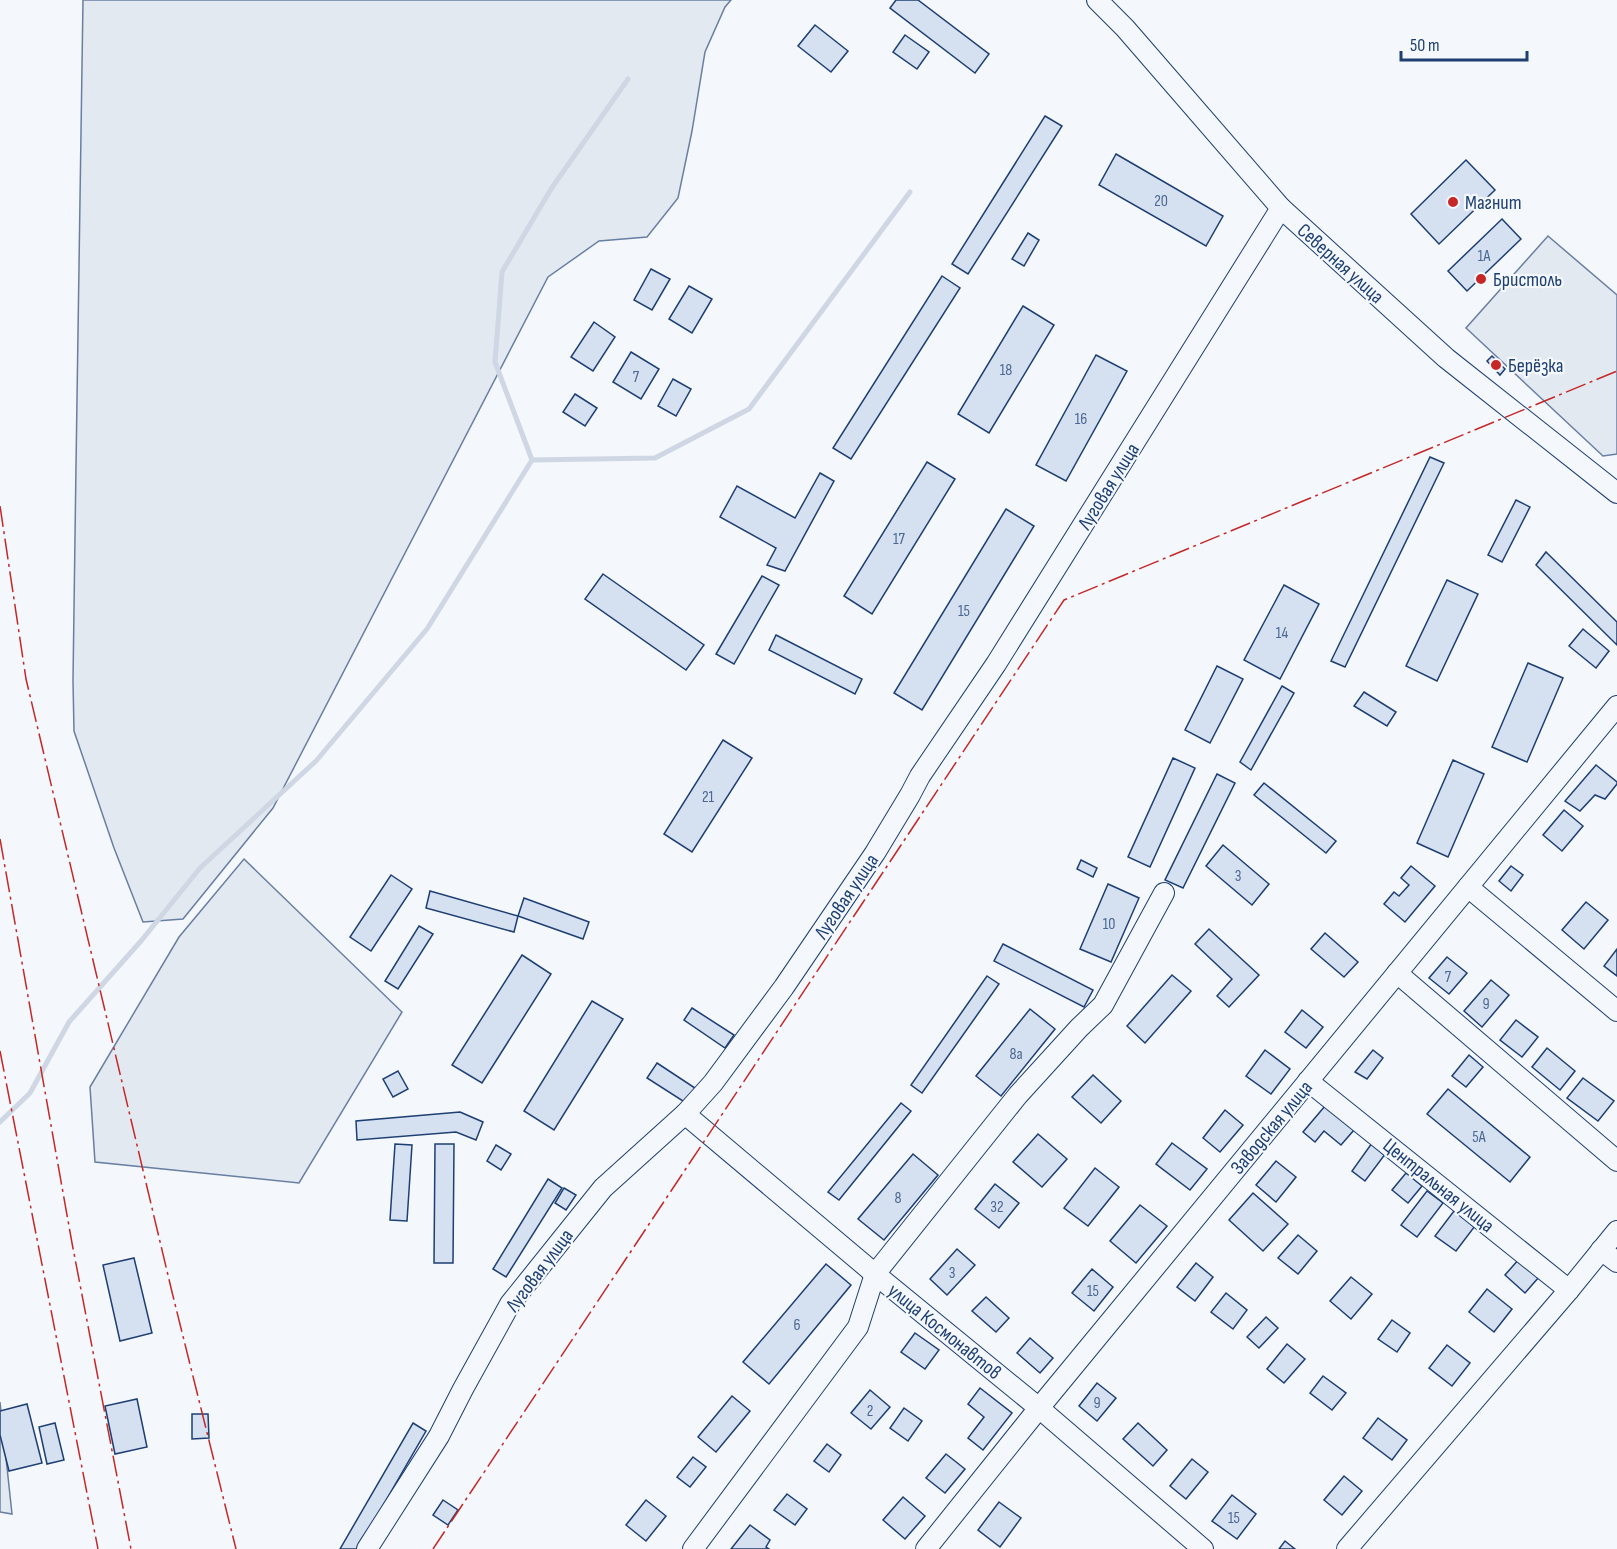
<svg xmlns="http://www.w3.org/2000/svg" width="1617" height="1549" viewBox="0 0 1617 1549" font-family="'Sofia Sans Condensed',sans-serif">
<rect width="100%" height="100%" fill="#f4f7fb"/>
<g fill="#e3e9f0" stroke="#687fa3" stroke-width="1.5">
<polygon points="83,0 731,0 725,7 705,52 692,131 678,198 647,237 599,241 548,277 273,808 183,919 143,922 114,848 74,731 73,681 76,466"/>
<polygon points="1548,236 1617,295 1617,454 1603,456 1466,328"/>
<polygon points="244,859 402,1012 299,1183 95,1162 90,1087 179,937"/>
<polygon points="0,1402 12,1514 0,1512"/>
</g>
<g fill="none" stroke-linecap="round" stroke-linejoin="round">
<g stroke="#cfd7e4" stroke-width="5">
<polyline points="532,460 655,458 749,409 910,192"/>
<polyline points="532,460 495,362 502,272 551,189 628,79"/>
<polyline points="0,1122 30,1093 69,1022 141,941 200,868 316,761 427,629 532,460"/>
</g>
</g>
<g fill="#d5e0f0" stroke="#1d3f73" stroke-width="1.5">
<polygon points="896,0 918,0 989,54 975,73 890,8"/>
<polygon points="815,25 848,51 831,72 798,46"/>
<polygon points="905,35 929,52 917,69 893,52"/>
<polygon points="1045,116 1062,126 968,274 952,264"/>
<polygon points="1116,154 1223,216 1206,246 1099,185"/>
<polygon points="1466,160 1495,190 1439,244 1411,214"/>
<polygon points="1502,219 1521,239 1467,291 1448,271"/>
<polygon points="1028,233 1039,240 1024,266 1012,259"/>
<polygon points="651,269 670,279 652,310 634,300"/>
<polygon points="942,276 960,288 851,459 833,448"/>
<polygon points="689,286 712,299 692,333 669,319"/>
<polygon points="1023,306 1054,325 989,433 958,414"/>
<polygon points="594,322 615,337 593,371 571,357"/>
<polygon points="631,352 659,369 641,399 613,382"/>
<polygon points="1096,355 1127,371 1066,481 1036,465"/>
<polygon points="1492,356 1505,369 1500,375 1487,361"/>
<polygon points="673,379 691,389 676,416 658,406"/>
<polygon points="575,394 597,408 585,426 563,412"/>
<polygon points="1430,457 1444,463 1345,667 1331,661"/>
<polygon points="927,462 955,479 872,614 844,596"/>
<polygon points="820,473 834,481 785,571 767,565 776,548 720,517 737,486 795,518"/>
<polygon points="1516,500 1530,507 1502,562 1488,555"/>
<polygon points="1006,509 1034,526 922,710 894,693"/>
<polygon points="1546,552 1617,622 1617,645 1536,565"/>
<polygon points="603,574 704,645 686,670 585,599"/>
<polygon points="762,576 779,585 734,664 716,654"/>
<polygon points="1447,580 1478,594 1437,681 1406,666"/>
<polygon points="1284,585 1319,604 1280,679 1244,660"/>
<polygon points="1583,629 1609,651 1596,668 1569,646"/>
<polygon points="776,635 862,679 855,694 769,650"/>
<polygon points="1528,663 1563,678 1527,762 1492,747"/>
<polygon points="1217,666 1243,679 1210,743 1185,730"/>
<polygon points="1282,686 1294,693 1251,770 1240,762"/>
<polygon points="1364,692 1396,712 1387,726 1354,706"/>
<polygon points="723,740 752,758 692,852 664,834"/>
<polygon points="1173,758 1195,768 1150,867 1128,857"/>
<polygon points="1453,760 1484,774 1448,857 1417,843"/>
<polygon points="1596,765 1617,782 1617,784 1605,799 1595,795 1580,811 1565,801"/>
<polygon points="1217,774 1235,783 1183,888 1165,880"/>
<polygon points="1264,783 1336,841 1326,853 1254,795"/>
<polygon points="1564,810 1583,826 1562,851 1543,835"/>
<polygon points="1223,845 1269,884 1252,905 1206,866"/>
<polygon points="1081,860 1097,868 1093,877 1077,869"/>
<polygon points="1411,866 1435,886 1405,922 1384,904 1394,892 1399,896 1409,885 1401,878"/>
<polygon points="1511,866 1523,875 1511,891 1499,881"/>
<polygon points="391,875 412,889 371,951 350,937"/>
<polygon points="1108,884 1139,898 1111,962 1080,949"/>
<polygon points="430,891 518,916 514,932 426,908"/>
<polygon points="524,898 589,922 583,939 518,916"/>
<polygon points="1586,902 1608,920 1584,949 1562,930"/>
<polygon points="419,926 433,934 398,989 385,981"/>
<polygon points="1209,929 1259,975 1229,1007 1217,996 1232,979 1195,944"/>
<polygon points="1325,933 1358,962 1344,977 1311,949"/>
<polygon points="1003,944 1093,990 1084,1007 994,961"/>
<polygon points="1617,949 1617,976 1604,966"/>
<polygon points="522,955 551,974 482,1083 452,1065"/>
<polygon points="1447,957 1467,973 1449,994 1429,978"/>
<polygon points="1172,975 1191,991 1145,1043 1127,1026"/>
<polygon points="987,976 999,984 922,1093 911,1085"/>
<polygon points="1491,980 1509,995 1482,1027 1464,1011"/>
<polygon points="592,1001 623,1019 554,1130 524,1111"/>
<polygon points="692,1008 734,1035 725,1048 684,1020"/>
<polygon points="1030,1009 1055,1029 1001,1096 976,1076"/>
<polygon points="1302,1010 1323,1027 1306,1048 1285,1032"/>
<polygon points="1516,1020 1538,1037 1522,1057 1500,1040"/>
<polygon points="1547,1048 1575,1071 1560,1090 1532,1067"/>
<polygon points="1265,1050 1290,1069 1271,1094 1246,1076"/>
<polygon points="1373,1050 1383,1058 1367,1079 1355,1072"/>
<polygon points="1469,1055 1483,1067 1466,1087 1452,1076"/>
<polygon points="657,1063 695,1088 686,1103 647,1078"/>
<polygon points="398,1071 408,1089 393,1097 383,1079"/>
<polygon points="1093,1075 1121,1101 1101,1123 1072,1097"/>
<polygon points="1583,1078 1614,1101 1598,1121 1567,1098"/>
<polygon points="1448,1089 1530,1157 1510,1182 1427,1114"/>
<polygon points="901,1103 911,1111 839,1200 828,1192"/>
<polygon points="1325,1106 1354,1130 1341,1145 1324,1131 1315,1142 1303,1132"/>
<polygon points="1225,1110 1243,1125 1220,1152 1203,1138"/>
<polygon points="460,1112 483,1122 476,1140 456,1132 357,1140 356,1121"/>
<polygon points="1038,1134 1067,1159 1042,1187 1013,1162"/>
<polygon points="1172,1143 1207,1169 1190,1190 1156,1164"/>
<polygon points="1372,1143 1386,1153 1365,1181 1352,1171"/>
<polygon points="395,1144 412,1145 407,1221 390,1220"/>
<polygon points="435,1144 454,1144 453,1263 434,1263"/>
<polygon points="496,1145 511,1154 501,1170 487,1161"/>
<polygon points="913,1154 938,1175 884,1240 858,1219"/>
<polygon points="1276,1161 1296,1177 1276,1202 1256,1185"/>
<polygon points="1095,1168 1119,1187 1088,1226 1064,1208"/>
<polygon points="1406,1173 1422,1186 1408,1203 1392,1190"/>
<polygon points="548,1179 562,1188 506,1277 493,1269"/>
<polygon points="995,1184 1019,1203 999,1228 975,1209"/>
<polygon points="564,1188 576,1195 566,1210 555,1203"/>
<polygon points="1427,1191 1443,1203 1417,1237 1401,1225"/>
<polygon points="1253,1193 1288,1224 1263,1251 1229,1220"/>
<polygon points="1140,1205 1167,1226 1136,1263 1110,1241"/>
<polygon points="1454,1211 1475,1226 1456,1251 1435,1236"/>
<polygon points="1298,1235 1317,1251 1298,1274 1278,1258"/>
<polygon points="957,1249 975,1265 947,1295 930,1279"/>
<polygon points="134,1258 152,1333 120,1341 103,1265"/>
<polygon points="1519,1259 1539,1277 1525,1293 1505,1275"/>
<polygon points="1196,1263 1213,1277 1195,1301 1177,1287"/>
<polygon points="826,1264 851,1285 769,1384 743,1362"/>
<polygon points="1092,1269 1113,1287 1094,1311 1072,1293"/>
<polygon points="1351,1277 1372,1294 1351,1319 1330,1301"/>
<polygon points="1487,1289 1512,1309 1494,1332 1469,1312"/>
<polygon points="1226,1293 1247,1310 1233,1329 1211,1312"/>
<polygon points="986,1297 1009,1318 996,1332 972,1311"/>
<polygon points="1266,1317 1278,1328 1259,1348 1247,1337"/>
<polygon points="1392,1320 1410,1333 1397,1352 1378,1339"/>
<polygon points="915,1333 939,1350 925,1369 901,1352"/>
<polygon points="1030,1338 1053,1358 1040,1373 1017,1353"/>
<polygon points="1287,1344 1305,1359 1284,1383 1267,1369"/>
<polygon points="1447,1345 1470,1363 1452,1386 1429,1368"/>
<polygon points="1323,1376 1346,1393 1332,1410 1310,1393"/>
<polygon points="1097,1383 1116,1398 1097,1421 1079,1406"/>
<polygon points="980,1388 1012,1413 983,1450 968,1438 984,1417 968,1404"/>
<polygon points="870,1390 890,1407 871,1429 851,1413"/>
<polygon points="732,1396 750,1411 716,1452 698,1437"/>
<polygon points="137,1399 147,1447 115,1454 105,1406"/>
<polygon points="27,1404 42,1463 9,1471 0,1435 0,1411"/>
<polygon points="904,1408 922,1421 908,1441 890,1428"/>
<polygon points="192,1414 208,1414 209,1438 192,1439"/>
<polygon points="1378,1418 1407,1440 1392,1460 1363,1438"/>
<polygon points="55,1423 64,1460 47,1464 39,1427"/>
<polygon points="413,1423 426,1431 358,1549 340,1549"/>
<polygon points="1138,1423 1167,1450 1153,1466 1123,1439"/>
<polygon points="827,1444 841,1455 829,1472 814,1461"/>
<polygon points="946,1454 965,1469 945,1493 926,1478"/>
<polygon points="693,1457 706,1467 690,1487 677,1477"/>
<polygon points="1192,1459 1208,1472 1186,1499 1170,1486"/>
<polygon points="1344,1476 1362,1491 1342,1515 1324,1500"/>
<polygon points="787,1494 807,1509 795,1525 774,1510"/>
<polygon points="1232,1495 1256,1514 1237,1539 1212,1521"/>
<polygon points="903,1497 925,1516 905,1539 883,1520"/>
<polygon points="443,1500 458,1510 448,1525 433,1515"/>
<polygon points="646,1500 666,1516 646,1541 626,1525"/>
<polygon points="999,1502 1021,1518 1000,1547 978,1530"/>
<polygon points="750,1525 770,1540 766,1547 769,1549 731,1549"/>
<polygon points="1285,1541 1295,1549 1279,1549"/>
</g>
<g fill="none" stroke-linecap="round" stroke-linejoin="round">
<defs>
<g id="minor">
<polyline points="1097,0 1125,28 1281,208 1446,358 1617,493"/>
<polyline points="1468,887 1617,1011"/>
<polyline points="1397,973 1617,1161"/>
<polyline points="1308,1081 1569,1290"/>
<polyline points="685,1114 875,1274 1039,1408 1203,1549"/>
<polyline points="1601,1250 1617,1262"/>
<polyline points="367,1549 439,1436 463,1389 510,1304 603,1188 685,1114 713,1083 784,987 875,853 910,795 920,776 996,664 1281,208"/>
<polyline points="693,1549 858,1327 875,1274 1018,1095 1079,1028 1103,1005 1164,893"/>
<polyline points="926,1549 1039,1408 1617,706"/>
<polyline points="1347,1549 1569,1290 1617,1231"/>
</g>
</defs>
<use href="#minor" stroke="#1d3f73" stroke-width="22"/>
<use href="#minor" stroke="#f4f7fb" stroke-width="20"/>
<g stroke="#c62828" stroke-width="1.5" stroke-dasharray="21 4.5 3 4.5" stroke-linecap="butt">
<polyline points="0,506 26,679 172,1292 236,1549"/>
<polyline points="0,839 72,1243 131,1549"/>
<polyline points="0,1051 98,1549"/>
<polyline points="433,1549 1064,600 1617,371"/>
</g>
</g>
<g fill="#c62828" stroke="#f4f7fb" stroke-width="2">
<circle cx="1453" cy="202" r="6"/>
<circle cx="1481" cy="279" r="6"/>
<circle cx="1496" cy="365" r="6"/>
</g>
<g text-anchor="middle" stroke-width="4.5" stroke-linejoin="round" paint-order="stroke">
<g font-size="16" fill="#4b6792">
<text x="1161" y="206">20</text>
<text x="1484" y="261">1А</text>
<text x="1006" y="375">18</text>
<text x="636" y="382">7</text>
<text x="1081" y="424">16</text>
<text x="899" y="544">17</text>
<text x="964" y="616">15</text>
<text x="1282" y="638">14</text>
<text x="708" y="802">21</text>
<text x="1238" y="881">3</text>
<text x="1109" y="929">10</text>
<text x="1448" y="982">7</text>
<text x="1486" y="1009">9</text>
<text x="1016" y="1059">8а</text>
<text x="1479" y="1142">5А</text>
<text x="898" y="1203">8</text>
<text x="997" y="1212">32</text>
<text x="952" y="1278">3</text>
<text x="1093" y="1296">15</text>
<text x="797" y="1330">6</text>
<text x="1097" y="1408">9</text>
<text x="870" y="1416">2</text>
<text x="1234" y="1523">15</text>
</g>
<g font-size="20" fill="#1d3f73" stroke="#f4f7fb" text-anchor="start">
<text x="1465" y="209">Магнит</text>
<text x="1493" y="286">Бристоль</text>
<text x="1508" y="372">Берёзка</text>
</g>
<g font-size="20" fill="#1d3f73" stroke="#f4f7fb">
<text transform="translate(1341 263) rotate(42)" y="7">Северная улица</text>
<text transform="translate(1108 486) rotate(-58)" y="7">Луговая улица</text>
<text transform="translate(846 896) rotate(-56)" y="7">Луговая улица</text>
<text transform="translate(1271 1127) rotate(-50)" y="7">Заводская улица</text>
<text transform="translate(1439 1185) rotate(39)" y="7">Центральная улица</text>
<text transform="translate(539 1270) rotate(-53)" y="7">Луговая улица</text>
<text transform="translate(945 1331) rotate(39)" y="7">улица Космонавтов</text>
</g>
</g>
<path d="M1401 51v9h126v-9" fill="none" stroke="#1d3f73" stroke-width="3"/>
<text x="1410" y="51" font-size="18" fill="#1d3f73" stroke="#f4f7fb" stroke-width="4.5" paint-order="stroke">50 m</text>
</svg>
